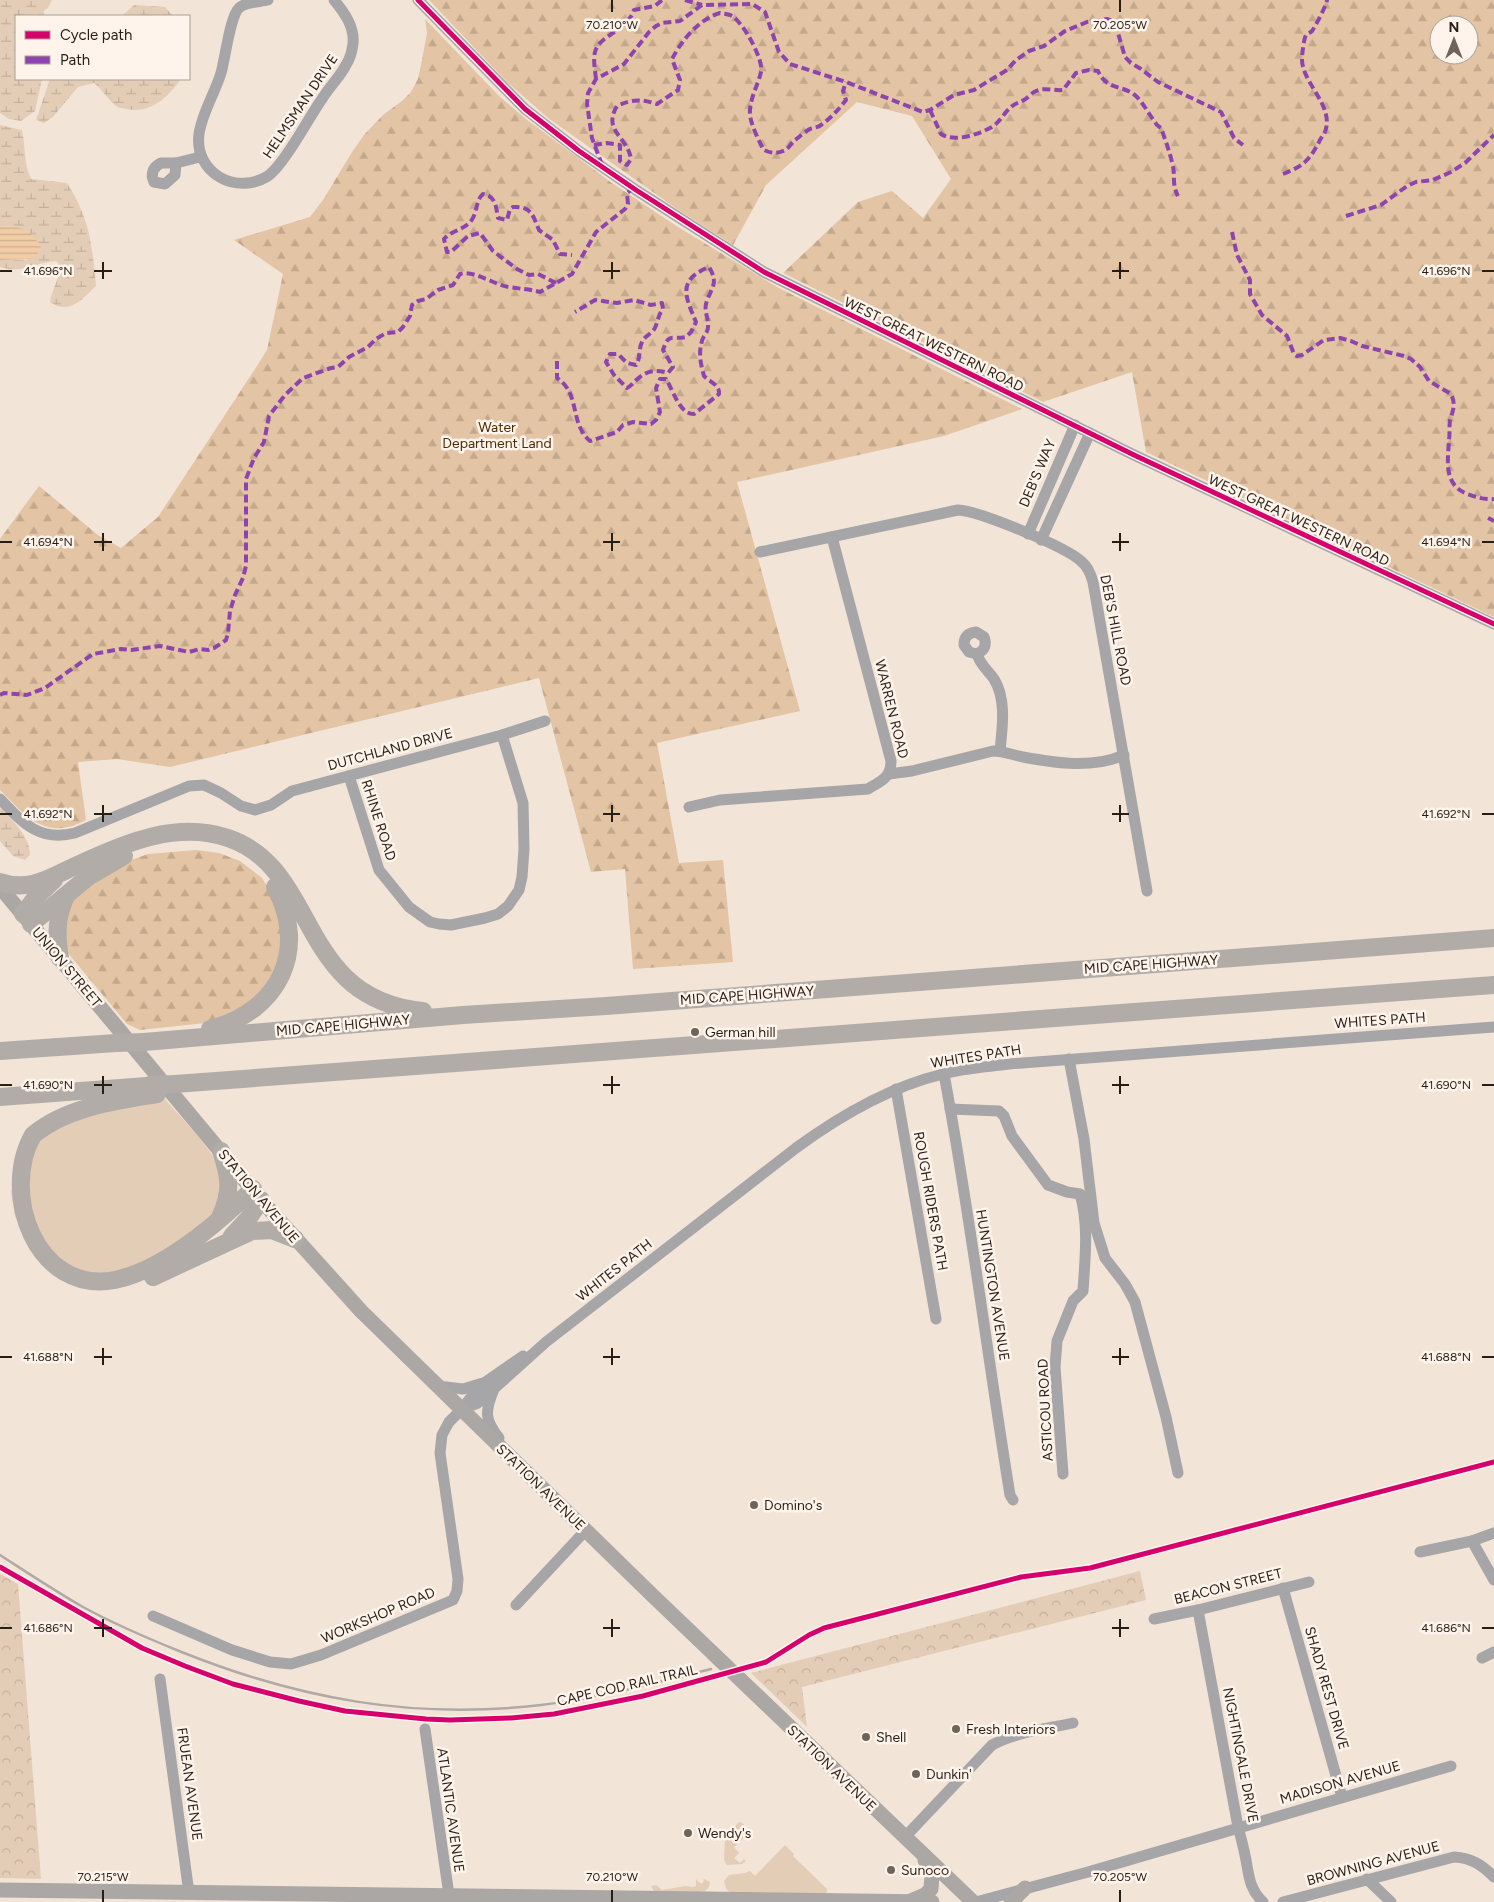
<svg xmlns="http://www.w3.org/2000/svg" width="1494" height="1902" viewBox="0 0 1494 1902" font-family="Figtree,sans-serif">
<defs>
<pattern id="forest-firs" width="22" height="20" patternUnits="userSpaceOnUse" patternTransform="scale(1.25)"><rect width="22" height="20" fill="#e3c4a4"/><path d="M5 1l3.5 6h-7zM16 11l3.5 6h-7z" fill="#c3a88c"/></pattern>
<pattern id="wetland-marsh" width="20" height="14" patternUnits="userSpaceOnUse" patternTransform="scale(1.25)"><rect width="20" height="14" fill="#e4cdb7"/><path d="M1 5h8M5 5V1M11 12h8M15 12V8" fill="none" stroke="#c4b09d"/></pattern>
<pattern id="park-crowns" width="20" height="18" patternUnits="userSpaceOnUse" patternTransform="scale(1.25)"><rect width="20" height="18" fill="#e4cdb7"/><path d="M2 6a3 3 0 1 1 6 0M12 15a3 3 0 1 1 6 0" fill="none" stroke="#c4b09d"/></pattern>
<pattern id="water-rules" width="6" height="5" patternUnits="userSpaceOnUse" patternTransform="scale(1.25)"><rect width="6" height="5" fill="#f1cca7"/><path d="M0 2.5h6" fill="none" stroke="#cfaf8f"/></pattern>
</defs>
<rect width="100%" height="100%" fill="#f2e4d7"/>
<g fill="#e4cdb7">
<path d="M 164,1098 C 180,1117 221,1157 224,1180 C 225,1191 219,1205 216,1215 L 150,1262 L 120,1274 L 74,1273 L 24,1236 L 15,1216 L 11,1192 L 15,1172 L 24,1152 L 61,1123 Z"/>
<polygon points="741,1822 745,1826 741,1831 746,1836 734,1847 739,1853 734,1858 740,1863 744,1859 746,1861 742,1864 727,1865 724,1860 725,1837 738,1823"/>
<polygon points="785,1845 794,1854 793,1856 827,1889 827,1892 824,1895 731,1893 726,1889 724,1881 729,1875 745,1873 750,1871 755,1876"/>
<polygon points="696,1879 700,1883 703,1883 704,1879 710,1882 709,1887 705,1891 690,1893 689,1891 686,1893 654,1891 651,1886 656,1885 662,1890 685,1886 693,1887 696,1886"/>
</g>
<g fill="url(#forest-firs)" fill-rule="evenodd">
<path d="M 429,0 L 1494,0 L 1494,617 L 1146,452 L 1132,372 L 1043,402 L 783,273 L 858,202 L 892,191 L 923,218 L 951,179 L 912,116 L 857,102 L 766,185 L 733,245 L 677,209 L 548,118 L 506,81 ZM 1439,25 L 1469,25 L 1469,55 L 1439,55 Z"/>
<path d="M 425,19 L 499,96 L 526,119 L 612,183 L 678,227 L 777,287 L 1022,409 L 944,436 L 737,482 L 800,711 L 657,743 L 679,863 L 723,860 L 733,962 L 633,969 L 625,869 L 591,872 L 539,678 L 170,767 L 117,759 L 78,762 L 86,820 C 80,823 74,826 68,827 C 38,834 19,809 0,790 L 0,539 L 39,486 L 98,535 L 121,548 L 158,517 L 257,366 L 267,350 L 283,274 L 234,240 L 310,217 L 323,200 L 352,152 L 364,135 L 383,115 L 402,101 L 411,92 L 418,79 L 421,65 L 427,33 Z"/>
<polygon points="196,850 219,853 240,861 262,878 276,901 284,925 276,973 259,998 215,1022 140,1030 127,1024 67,952 63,916 76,897 103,875 123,863 148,854"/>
</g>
<g fill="url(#wetland-marsh)">
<polygon points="0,0 52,0 48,8 43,11 44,16 16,16 16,79 42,79 35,111 21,121 9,119 0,113"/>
<polygon points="134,5 165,7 173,16 122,16"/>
<path d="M 50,79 L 181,79 C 168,97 151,114 127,109 C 126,109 120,108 119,108 C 110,103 103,90 94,83 L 78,87 L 53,117 L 44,123 L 36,120 Z"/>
<path d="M 0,125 L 22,130 C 26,148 23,162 31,179 L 67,183 C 90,219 92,244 96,286 C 83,298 70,316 50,302 C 52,289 60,278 60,265 L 56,261 C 33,263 23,274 0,267 L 0,260 L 28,260 L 12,226 L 0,227 Z"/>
<path d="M 0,808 C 12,819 30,837 30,855 L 25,860 L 13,856 L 0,841 Z"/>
</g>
<g fill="url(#park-crowns)">
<polygon points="1140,1571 1146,1600 802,1687 807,1727 751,1673"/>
<polygon points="0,1574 18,1584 41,1879 0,1878"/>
</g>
<path fill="url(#water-rules)" d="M 12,226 C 28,230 32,233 41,248 L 34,259 L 0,260 L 0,227 Z"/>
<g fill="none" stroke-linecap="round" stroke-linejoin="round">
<g stroke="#a6a5a7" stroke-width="11">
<path d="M 268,0 C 260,2 245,2 239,8 C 230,16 225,60 221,73 C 215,93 202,113 199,134 C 194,173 236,196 268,176 C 284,165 309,117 322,99 C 329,87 340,77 346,65 C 350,59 352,51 353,44 C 355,27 344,12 334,0"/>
<polyline points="418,0 525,109 579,151 636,190 764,272 1134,455 1494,624"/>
<path d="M 161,163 L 176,163 L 175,175 L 165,184 L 154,182 C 150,174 153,167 161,163 Z"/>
<polyline points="176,163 200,157"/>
<polyline points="1028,534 1075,425"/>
<polyline points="1041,540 1090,433"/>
<path d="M 760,552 L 958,510 C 979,511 1067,547 1082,562 C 1088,567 1091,575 1093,582 L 1147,891"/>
<path d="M 977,654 C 985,650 987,645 984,637 L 976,632 C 968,633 964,637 964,645 L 969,652 L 977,654 C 980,665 988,670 994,679 C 1007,700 1002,729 1000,751"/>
<path d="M 889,774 L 912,771 L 993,751 C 1004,751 1012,755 1023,757 C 1056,763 1092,769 1124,755"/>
<polyline points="349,776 379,870 409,907 430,922 439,924 451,925 485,918 498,914 508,906 519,890 522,877 524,849 523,803 502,735"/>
<path d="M 0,799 C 23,823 39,842 75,833 L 189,786 L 204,785 L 221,793 L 241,806 L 255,810 L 271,805 L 292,791 L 502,735 L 545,721"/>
<path d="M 689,807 L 720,800 L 868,789 C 881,781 891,778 891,761 L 832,537"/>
<polyline points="1069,1059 1084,1139 1094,1223 1105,1258 1125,1284 1135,1302 1166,1417 1178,1473"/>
<path d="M 944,1074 C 970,1213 987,1354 1010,1495 L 1013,1500"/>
<polyline points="896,1089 936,1319"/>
<path d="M 950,1109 L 999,1111 L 1004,1116 L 1012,1136 L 1048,1185 L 1067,1192 L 1080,1194 C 1089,1225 1085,1259 1083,1291 L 1073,1301 L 1057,1341 L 1055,1367 L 1063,1474"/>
<polyline points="438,1386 463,1389 483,1383"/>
<path d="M 494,1389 C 485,1411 484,1419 499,1438"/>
<path d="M 462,1409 L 478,1403 L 546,1342 L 796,1148 C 841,1115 889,1087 943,1074 C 965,1068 987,1067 1009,1064 L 1494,1027"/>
<polyline points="1472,1541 1494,1580"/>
<polyline points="1420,1552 1472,1541 1494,1533"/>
<polyline points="1283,1588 1342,1797"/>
<polyline points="516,1605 586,1530"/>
<path d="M 1198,1610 L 1238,1827 C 1241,1837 1243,1846 1245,1855 C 1249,1873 1248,1888 1263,1902"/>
<polyline points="153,1616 232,1650 270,1662 291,1664 321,1655 453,1600 457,1591 458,1579 440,1453 442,1435 449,1422 462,1409 471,1397 487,1381 523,1356"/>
<polyline points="1154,1619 1198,1610 1309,1582"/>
<polyline points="1482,1658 1494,1652"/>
<polyline points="160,1679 189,1893"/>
<polyline points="425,1729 449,1895"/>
<path d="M 905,1837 L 992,1745 C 1017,1732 1046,1729 1073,1723"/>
<polyline points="1367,1879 1391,1902"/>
<polyline points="976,1902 1088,1872 1451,1766"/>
<path d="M 1283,1902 L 1454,1857 C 1472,1858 1482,1865 1494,1877"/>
</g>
<g stroke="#aba7a5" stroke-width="15">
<polyline points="0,887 261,1200 361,1311 651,1594 973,1902"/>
<polyline points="0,1890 932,1902"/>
<polyline points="911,1901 925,1895 931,1889 932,1875 925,1860"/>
<polyline points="1011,1902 1025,1888"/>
</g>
<g stroke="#b1aca8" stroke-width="18">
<path d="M 0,882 C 32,893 53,875 82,863 C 127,842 178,821 228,838 C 320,869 296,999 423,1011"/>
<polyline points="23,914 37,896 54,880"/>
<polyline points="31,924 88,877 124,856"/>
<path d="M 60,958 C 56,935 56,918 66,896"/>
<path d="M 210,1029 C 279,1012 309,950 275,887"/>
<polyline points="144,1042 463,1015 606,1006 1494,938"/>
<polyline points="0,1051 116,1043"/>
<polyline points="175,1084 1494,985"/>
<path d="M 157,1094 C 115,1101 67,1107 33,1135 C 0,1193 36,1295 115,1280 C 163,1270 218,1223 253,1189"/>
<polyline points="0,1097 147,1086"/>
<path d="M 220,1218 C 232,1191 230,1178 221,1151"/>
<polyline points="232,1236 248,1219 261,1200"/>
<polyline points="153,1277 252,1231 272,1230 295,1239"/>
</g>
<path stroke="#b0a9a5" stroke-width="2.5" d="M 0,1555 C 28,1573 55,1591 83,1607 C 114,1624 147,1638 179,1651 C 298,1699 413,1720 541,1705 C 599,1698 654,1683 711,1669"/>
<g stroke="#b1aca8" stroke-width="18">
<polyline points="116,1043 144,1042"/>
<polyline points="150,1085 175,1084"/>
</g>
<g stroke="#8e44ad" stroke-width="4" stroke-dasharray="8 4" stroke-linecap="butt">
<polyline points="685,0 702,5"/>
<path d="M 596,79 C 595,70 593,60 595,52 C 599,35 626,32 634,10 L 655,6 L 662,0"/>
<path d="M 930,110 L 941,134 C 955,143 979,134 992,127 C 1000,122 1004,113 1011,107 C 1015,103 1019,103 1024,100 C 1028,98 1031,93 1036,91 C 1044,87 1054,91 1063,90 L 1076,73 L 1089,70 L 1098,71 C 1107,91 1122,84 1136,96 C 1144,104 1150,116 1157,125 L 1161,128 C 1165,139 1169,150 1172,162 C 1176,175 1171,183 1178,196"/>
<path d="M 594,145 L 607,143 L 620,145 L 620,161 L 627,165 L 631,159 C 628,137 602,131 617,106 C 632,99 641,99 657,104 L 678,90 L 680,80 L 672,59 C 682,40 699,19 720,13 C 724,14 729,14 732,16 C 743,22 764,60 761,72 C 758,85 749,100 750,114 C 750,122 759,142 764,150 C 770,153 777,154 783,151 C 789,149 790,144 795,140 C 798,138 807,130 810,129 C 814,127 818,128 821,125 C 831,118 838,110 846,100 L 843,91 L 846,82"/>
<polyline points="602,165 592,138 587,104 588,93 596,79 624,64 649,32 656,26 662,23 680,21 702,5 752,4 765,12 779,52 790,64 846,82 923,112 930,110 954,95 974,90 987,82 1007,70 1016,60 1029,51 1044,46 1065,31 1087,22 1107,19 1113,21 1116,26 1125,57 1131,63 1141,69 1158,82 1221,112 1234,138 1243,145"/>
<path d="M 1283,174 C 1303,166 1309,161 1319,142 C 1320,139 1323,136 1325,132 C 1335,105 1301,83 1302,58 C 1302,54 1304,38 1306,35 C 1308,33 1310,33 1312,31 C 1315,27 1327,4 1327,0"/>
<polyline points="1346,216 1381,205 1407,186 1416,182 1433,180 1451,172 1465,163 1494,135"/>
<path d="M 1232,232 L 1237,255 L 1250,280 L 1250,294 L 1262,315 L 1287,336 L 1294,354 L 1297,356 L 1302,355 L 1324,340 L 1340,338 L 1351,341 L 1362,346 L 1404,356 L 1411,359 L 1420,367 L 1429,381 L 1451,394 C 1456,404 1453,411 1450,420 C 1449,427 1450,434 1449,440 C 1448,461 1443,484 1467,494 C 1476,497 1485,500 1494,499"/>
<path d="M 556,283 L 538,274 L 529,275 L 517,269 L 493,251 L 480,233 L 468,236 L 451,252 L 447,252 L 444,239 C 452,230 464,230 471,221 C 478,212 475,201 483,194 C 496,196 496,207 498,218 L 507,220 L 510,209 L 513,207 C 532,206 533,216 539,230 L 553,240 L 560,254 L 572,255"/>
<path d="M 557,361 L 557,378 C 581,394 569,423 590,441 L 617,432 L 623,425 L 633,422 L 651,424 L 656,420 L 660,412 L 656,388 L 660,379 L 666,379 C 673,390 680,415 694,414 L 719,394 C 720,385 710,382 704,376 C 701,365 698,353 702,341 C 703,336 708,333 708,327 C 709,319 704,312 706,304 C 710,288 720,285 709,267 C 677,280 685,296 696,322 L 691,332 L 686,337 C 671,340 669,332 663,350 L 673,367 L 668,373 C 659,370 648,370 640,377 C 635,380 633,385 627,388 L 614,375 L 606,362 L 610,354 L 618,354 L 627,363 L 636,365 C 641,358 638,350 642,342 C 644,337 649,335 653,331 C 658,325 657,316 663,309 L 662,303 L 651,305 L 634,300 L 617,303 L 595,300 L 575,312"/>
<polyline points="1488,518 1494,521"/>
<path d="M 0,695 L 4,693 L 27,695 L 45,688 L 93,654 L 121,649 L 131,650 L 160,646 L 189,652 L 200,649 L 208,650 L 214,648 L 226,640 L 228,633 L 230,611 L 235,595 L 243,578 L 246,566 L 246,479 L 254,458 L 264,442 L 269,416 L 285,395 L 303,378 L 331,368 L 338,367 L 349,357 L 368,347 L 376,339 L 386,333 L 398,332 L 403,327 L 410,316 L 412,305 L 418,301 L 426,299 L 438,290 L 453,285 L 460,274 C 475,270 494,285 509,287 C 520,289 529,289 540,292 L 572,274 L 596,232 L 625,209 L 628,204 L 627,193 L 634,188"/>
</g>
<defs>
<g id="cycleway">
<polyline points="418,0 525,109 579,151 636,190 764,272 1134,455 1494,624"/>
<polyline points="0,1567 142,1648 185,1666 233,1684 299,1701 345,1711 426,1719 450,1720 511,1718 554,1714 643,1696 766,1662 809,1635 824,1628 1021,1577 1090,1568 1494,1462"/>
</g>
</defs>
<use href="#cycleway" stroke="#fef4eb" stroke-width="8"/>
<use href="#cycleway" stroke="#d6006c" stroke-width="5"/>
</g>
<path fill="none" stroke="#271f16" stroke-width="2" d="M 612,0 L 612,12M 1120,0 L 1120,12M 103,262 L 103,279M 612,262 L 612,279M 1120,262 L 1120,279M 0,271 L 12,271M 94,271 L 112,271M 603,271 L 620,271M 1112,271 L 1129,271M 1482,271 L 1494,271M 103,533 L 103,551M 612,533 L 612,551M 1120,533 L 1120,551M 0,542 L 12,542M 94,542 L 112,542M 603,542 L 620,542M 1112,542 L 1129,542M 1482,542 L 1494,542M 103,805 L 103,822M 612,805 L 612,822M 1120,805 L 1120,822M 0,814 L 12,814M 94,814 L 112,814M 603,814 L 620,814M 1112,814 L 1129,814M 1482,814 L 1494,814M 103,1076 L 103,1094M 612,1076 L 612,1094M 1120,1076 L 1120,1094M 0,1085 L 12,1085M 94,1085 L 112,1085M 603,1085 L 620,1085M 1112,1085 L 1129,1085M 1482,1085 L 1494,1085M 103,1348 L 103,1365M 612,1348 L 612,1365M 1120,1348 L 1120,1365M 0,1357 L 12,1357M 94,1357 L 112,1357M 603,1357 L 620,1357M 1112,1357 L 1129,1357M 1482,1357 L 1494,1357M 103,1619 L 103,1637M 612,1619 L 612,1637M 1120,1619 L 1120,1637M 0,1628 L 12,1628M 94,1628 L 112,1628M 603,1628 L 620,1628M 1112,1628 L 1129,1628M 1482,1628 L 1494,1628M 103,1890 L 103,1902M 612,1890 L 612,1902M 1120,1890 L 1120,1902"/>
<g fill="#6e645a" stroke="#fef4eb" stroke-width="2">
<circle cx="695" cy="1032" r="5"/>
<circle cx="754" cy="1505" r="5"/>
<circle cx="956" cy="1729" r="5"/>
<circle cx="866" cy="1737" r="5"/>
<circle cx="916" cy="1774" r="5"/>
<circle cx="688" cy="1833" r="5"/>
<circle cx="891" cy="1870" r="5"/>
</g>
<g text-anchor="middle" stroke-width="5" stroke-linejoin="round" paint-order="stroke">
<g font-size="14" fill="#271f16" stroke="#fef4eb">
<text transform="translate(300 106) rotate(-56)" y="5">HELMSMAN DRIVE</text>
<text transform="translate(934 344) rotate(26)" y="5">WEST GREAT WESTERN ROAD</text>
<text transform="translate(1037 473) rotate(-67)" y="5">DEB'S WAY</text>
<text transform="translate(1299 520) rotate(25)" y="5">WEST GREAT WESTERN ROAD</text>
<text transform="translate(1116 630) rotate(79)" y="5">DEB'S HILL ROAD</text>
<text transform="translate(892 709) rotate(76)" y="5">WARREN ROAD</text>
<text transform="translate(390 749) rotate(-15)" y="5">DUTCHLAND DRIVE</text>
<text transform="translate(379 820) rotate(72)" y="5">RHINE ROAD</text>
<text transform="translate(1151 964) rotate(-4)" y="5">MID CAPE HIGHWAY</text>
<text transform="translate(67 967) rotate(50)" y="5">UNION STREET</text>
<text transform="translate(747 995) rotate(-4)" y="5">MID CAPE HIGHWAY</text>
<text transform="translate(1380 1020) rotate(-4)" y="5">WHITES PATH</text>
<text transform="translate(343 1025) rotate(-5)" y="5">MID CAPE HIGHWAY</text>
<text transform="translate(976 1056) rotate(-9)" y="5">WHITES PATH</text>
<text transform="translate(259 1196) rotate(50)" y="5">STATION AVENUE</text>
<text transform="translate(931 1201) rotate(80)" y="5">ROUGH RIDERS PATH</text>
<text transform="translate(614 1270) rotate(-38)" y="5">WHITES PATH</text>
<text transform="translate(993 1285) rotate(81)" y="5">HUNTINGTON AVENUE</text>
<text transform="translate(1045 1410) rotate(-93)" y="5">ASTICOU ROAD</text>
<text transform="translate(541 1487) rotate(44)" y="5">STATION AVENUE</text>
<text transform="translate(1228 1586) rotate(-14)" y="5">BEACON STREET</text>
<text transform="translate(378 1615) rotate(-23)" y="5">WORKSHOP ROAD</text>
<text transform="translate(627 1685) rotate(-13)" y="5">CAPE COD RAIL TRAIL</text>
<text transform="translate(1327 1688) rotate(74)" y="5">SHADY REST DRIVE</text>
<text transform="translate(1241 1755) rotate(79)" y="5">NIGHTINGALE DRIVE</text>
<text transform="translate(832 1768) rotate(44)" y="5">STATION AVENUE</text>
<text transform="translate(1340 1782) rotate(-16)" y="5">MADISON AVENUE</text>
<text transform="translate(190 1784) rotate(82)" y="5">FRUEAN AVENUE</text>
<text transform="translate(451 1810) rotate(82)" y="5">ATLANTIC AVENUE</text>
<text transform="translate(1373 1863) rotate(-15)" y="5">BROWNING AVENUE</text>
</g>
<g font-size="14" fill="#4b2d06" stroke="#fef4eb">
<text x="497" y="432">Water<tspan x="497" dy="16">Department Land</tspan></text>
</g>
<g font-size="14" fill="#271f16" stroke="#fef4eb" text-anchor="start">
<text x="705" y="1037">German hill</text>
<text x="764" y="1510">Domino's</text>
<text x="966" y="1734">Fresh Interiors</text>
<text x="876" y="1742">Shell</text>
<text x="926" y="1779">Dunkin'</text>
<text x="698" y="1838">Wendy's</text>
<text x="901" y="1875">Sunoco</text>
</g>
</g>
<g font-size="12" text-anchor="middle" fill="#271f16" stroke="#fef4eb" stroke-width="5" stroke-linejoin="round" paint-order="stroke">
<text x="612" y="29">70.210°W</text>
<text x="1120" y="29">70.205°W</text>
<text x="48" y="275">41.696°N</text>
<text x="1446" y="275">41.696°N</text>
<text x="48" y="546">41.694°N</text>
<text x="1446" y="546">41.694°N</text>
<text x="48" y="818">41.692°N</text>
<text x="1446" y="818">41.692°N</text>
<text x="48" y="1089">41.690°N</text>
<text x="1446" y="1089">41.690°N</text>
<text x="48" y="1361">41.688°N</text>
<text x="1446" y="1361">41.688°N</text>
<text x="48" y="1632">41.686°N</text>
<text x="1446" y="1632">41.686°N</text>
<text x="103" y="1881">70.215°W</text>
<text x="612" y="1881">70.210°W</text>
<text x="1120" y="1881">70.205°W</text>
</g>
<rect x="15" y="15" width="175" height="65" fill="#fef4eb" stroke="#a89f96"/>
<rect x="25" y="31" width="25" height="8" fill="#d6006c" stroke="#a89f96"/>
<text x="60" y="40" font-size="15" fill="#271f16">Cycle path</text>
<rect x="25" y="56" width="25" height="8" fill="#8e44ad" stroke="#a89f96"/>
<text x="60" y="65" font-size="15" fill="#271f16">Path</text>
<g transform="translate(1454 40)"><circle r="24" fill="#fef4eb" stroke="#a89f96"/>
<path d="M0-4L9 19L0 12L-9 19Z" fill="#6e645a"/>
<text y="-8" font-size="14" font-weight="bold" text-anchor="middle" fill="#271f16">N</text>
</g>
</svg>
